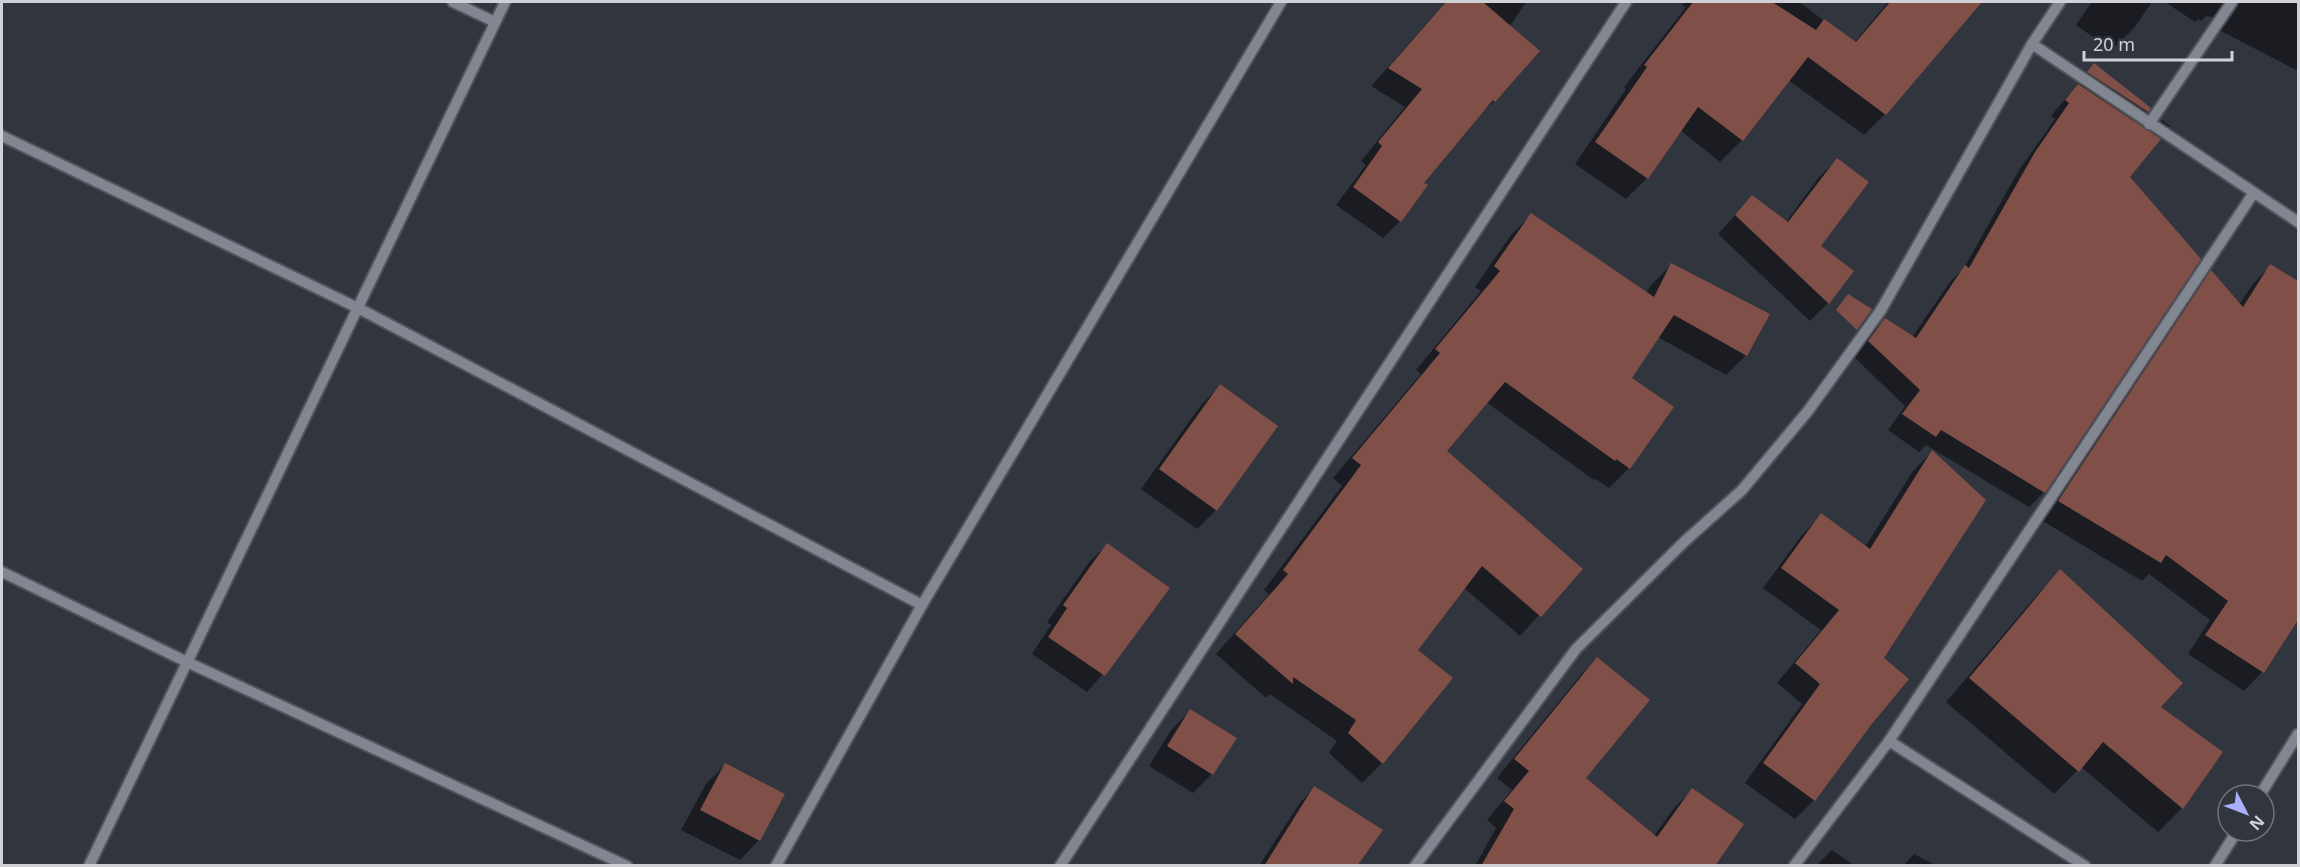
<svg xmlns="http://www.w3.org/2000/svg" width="2300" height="867" viewBox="0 0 2300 867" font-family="'Noto Sans',sans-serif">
<rect width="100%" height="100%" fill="#31353e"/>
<g fill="#0007">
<polygon points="1446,2 1526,2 1510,26 1494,101 1476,118 1422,183 1400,221 1383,238 1336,205 1366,165 1361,161 1405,107 1371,86"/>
<polygon points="1685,2 1799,2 1854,43 1888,2 1980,2 1885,114 1864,135 1788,80 1742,140 1720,162 1680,130 1647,178 1626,199 1575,164 1626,89 1624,87 1686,7 1682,5"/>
<polygon points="2092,2 2152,2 2134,28 2112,50 2076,25"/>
<polygon points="2165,2 2298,2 2298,71 2217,29 2218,22 2214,17 2206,16 2201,21 2198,19 2195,22"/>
<polygon points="2094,65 2149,109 2135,123 2150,134 2162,120 2170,126 2157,139 2128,177 2044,492 2029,507 1926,445 1919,452 1888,430 1905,406 1854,357 1869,335 1885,320 1912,337 1950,282 1964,268 2019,170 2055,119 2051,116"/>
<polygon points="1837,160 1819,247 1852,271 1828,303 1810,321 1718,234 1752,197 1786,222 1819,177"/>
<polygon points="1531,215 1646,294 1651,285 1671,265 1746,355 1726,375 1658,337 1630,379 1629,468 1609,488 1596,479 1594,480 1486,402 1445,451 1581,569 1520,636 1463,587 1416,650 1382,763 1362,783 1329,753 1337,741 1270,694 1266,698 1216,654 1269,594 1264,590 1342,486 1333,478 1421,374 1416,370 1481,291 1475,287 1511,235"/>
<polygon points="2270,266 2298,283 2298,619 2262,672 2244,691 2188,654 2210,620 2149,574 2142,581 2041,520 2193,291 2211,273 2239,305 2252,285"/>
<polygon points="1220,386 1216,510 1197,529 1141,489 1201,405"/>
<polygon points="1932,452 1882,658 1869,724 1814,800 1795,819 1745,783 1802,704 1777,683 1821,630 1763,588 1802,535 1821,515 1865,547 1913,471"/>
<polygon points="1107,545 1168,588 1125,649 1087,692 1032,654 1051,625 1047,622 1090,561"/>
<polygon points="2060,571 2159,707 2221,752 2182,808 2158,832 2081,767 2054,794 1946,702 2037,595"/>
<polygon points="1597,659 1584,778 1654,836 1674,808 1692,790 1714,866 1475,866 1496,828 1487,820 1512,790 1497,778 1579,677"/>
<polygon points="1190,711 1212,774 1193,793 1149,766 1171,730"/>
<polygon points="725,765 759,840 740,860 681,830 706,784"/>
<polygon points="1314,788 1355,866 1259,866 1299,804"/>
<polygon points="1832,850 1855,866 1816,866"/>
<polygon points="1914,854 1937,866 1903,866"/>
</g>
<g fill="#7f4f48">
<polygon points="1446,2 1483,2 1540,51 1495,102 1493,100 1424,183 1428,185 1401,222 1353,187 1382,146 1378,142 1422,89 1388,68"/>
<polygon points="1693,2 1772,2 1816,30 1824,19 1856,42 1890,2 1982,2 1886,115 1808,57 1743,141 1698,107 1648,179 1595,142 1647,67 1644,65"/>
<polygon points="2094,63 2151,108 2148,112 2087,72"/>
<polygon points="2078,84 2161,139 2130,177 2201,259 2045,493 1941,430 1936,437 1902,414 1920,390 1868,341 1885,318 1916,338 1965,265 1969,268 2035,152 2069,103 2065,100"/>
<polygon points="1837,158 1869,182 1821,246 1854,271 1829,304 1735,215 1752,195 1788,222"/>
<polygon points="1531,213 1654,297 1671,263 1770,314 1747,356 1674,315 1632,378 1674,407 1630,469 1616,459 1615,461 1505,382 1447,451 1583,569 1541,617 1482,566 1418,650 1453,678 1383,764 1348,733 1356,720 1293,677 1293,684 1235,634 1288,574 1283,570 1361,465 1352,458 1440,353 1435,349 1500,271 1494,266"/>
<polygon points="2270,264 2298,281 2298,620 2264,673 2205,635 2228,601 2166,555 2161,563 2058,501 2211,270 2243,307"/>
<polygon points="1848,294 1872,309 1857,330 1836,310"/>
<polygon points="1220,384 1278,426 1217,511 1159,469"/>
<polygon points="1932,450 1986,500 1884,658 1909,679 1871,725 1815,801 1763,763 1820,684 1795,663 1839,610 1781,568 1821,513 1870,549"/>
<polygon points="1107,543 1170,588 1105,676 1048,637 1067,608 1063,605"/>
<polygon points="2060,569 2183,683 2161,707 2223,752 2183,809 2103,742 2079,772 1969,678"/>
<polygon points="1597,657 1650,700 1586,778 1657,837 1692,788 1744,824 1715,866 1481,866 1514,809 1504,801 1529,771 1514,759"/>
<polygon points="1190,709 1237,738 1213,775 1167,746"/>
<polygon points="725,763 785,794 760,841 700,810"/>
<polygon points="1314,786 1383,830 1357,866 1264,866"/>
</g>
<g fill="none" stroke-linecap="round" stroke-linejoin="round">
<defs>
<g id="minor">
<polyline points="453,2 495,22"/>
<polyline points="2032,44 2298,222"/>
<polyline points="2149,124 2232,2"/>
<polyline points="2,136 358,308 922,605"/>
<polyline points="2,572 187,662 627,866"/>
<polyline points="1889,741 2085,866"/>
<polyline points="2260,795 2298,734"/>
<polyline points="89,866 505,2"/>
<polyline points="776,866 922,605 1281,2"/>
<polyline points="1060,866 1626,2"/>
<polyline points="1415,866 1576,649 1684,542 1742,490 1808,411 1881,310 2032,44 2060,2"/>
<polyline points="1794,866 1889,741 2253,194"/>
<polyline points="2215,866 2237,831"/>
</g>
</defs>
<use href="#minor" stroke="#50535a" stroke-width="14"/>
<use href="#minor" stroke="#828690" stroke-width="10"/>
</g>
<rect width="2300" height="867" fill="none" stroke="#cfd1d7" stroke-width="6"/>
<g transform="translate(2246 813) rotate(132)"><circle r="28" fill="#31353e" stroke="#70737b" stroke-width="1.5"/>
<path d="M0-4.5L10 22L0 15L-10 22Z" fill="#aab0fb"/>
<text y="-9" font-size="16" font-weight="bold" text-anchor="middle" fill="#cfd1d7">N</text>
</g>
<path d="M2084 51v9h148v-9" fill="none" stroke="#cfd1d7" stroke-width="3"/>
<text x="2093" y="51" font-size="18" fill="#cfd1d7" stroke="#31353e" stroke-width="4.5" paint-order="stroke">20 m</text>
</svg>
